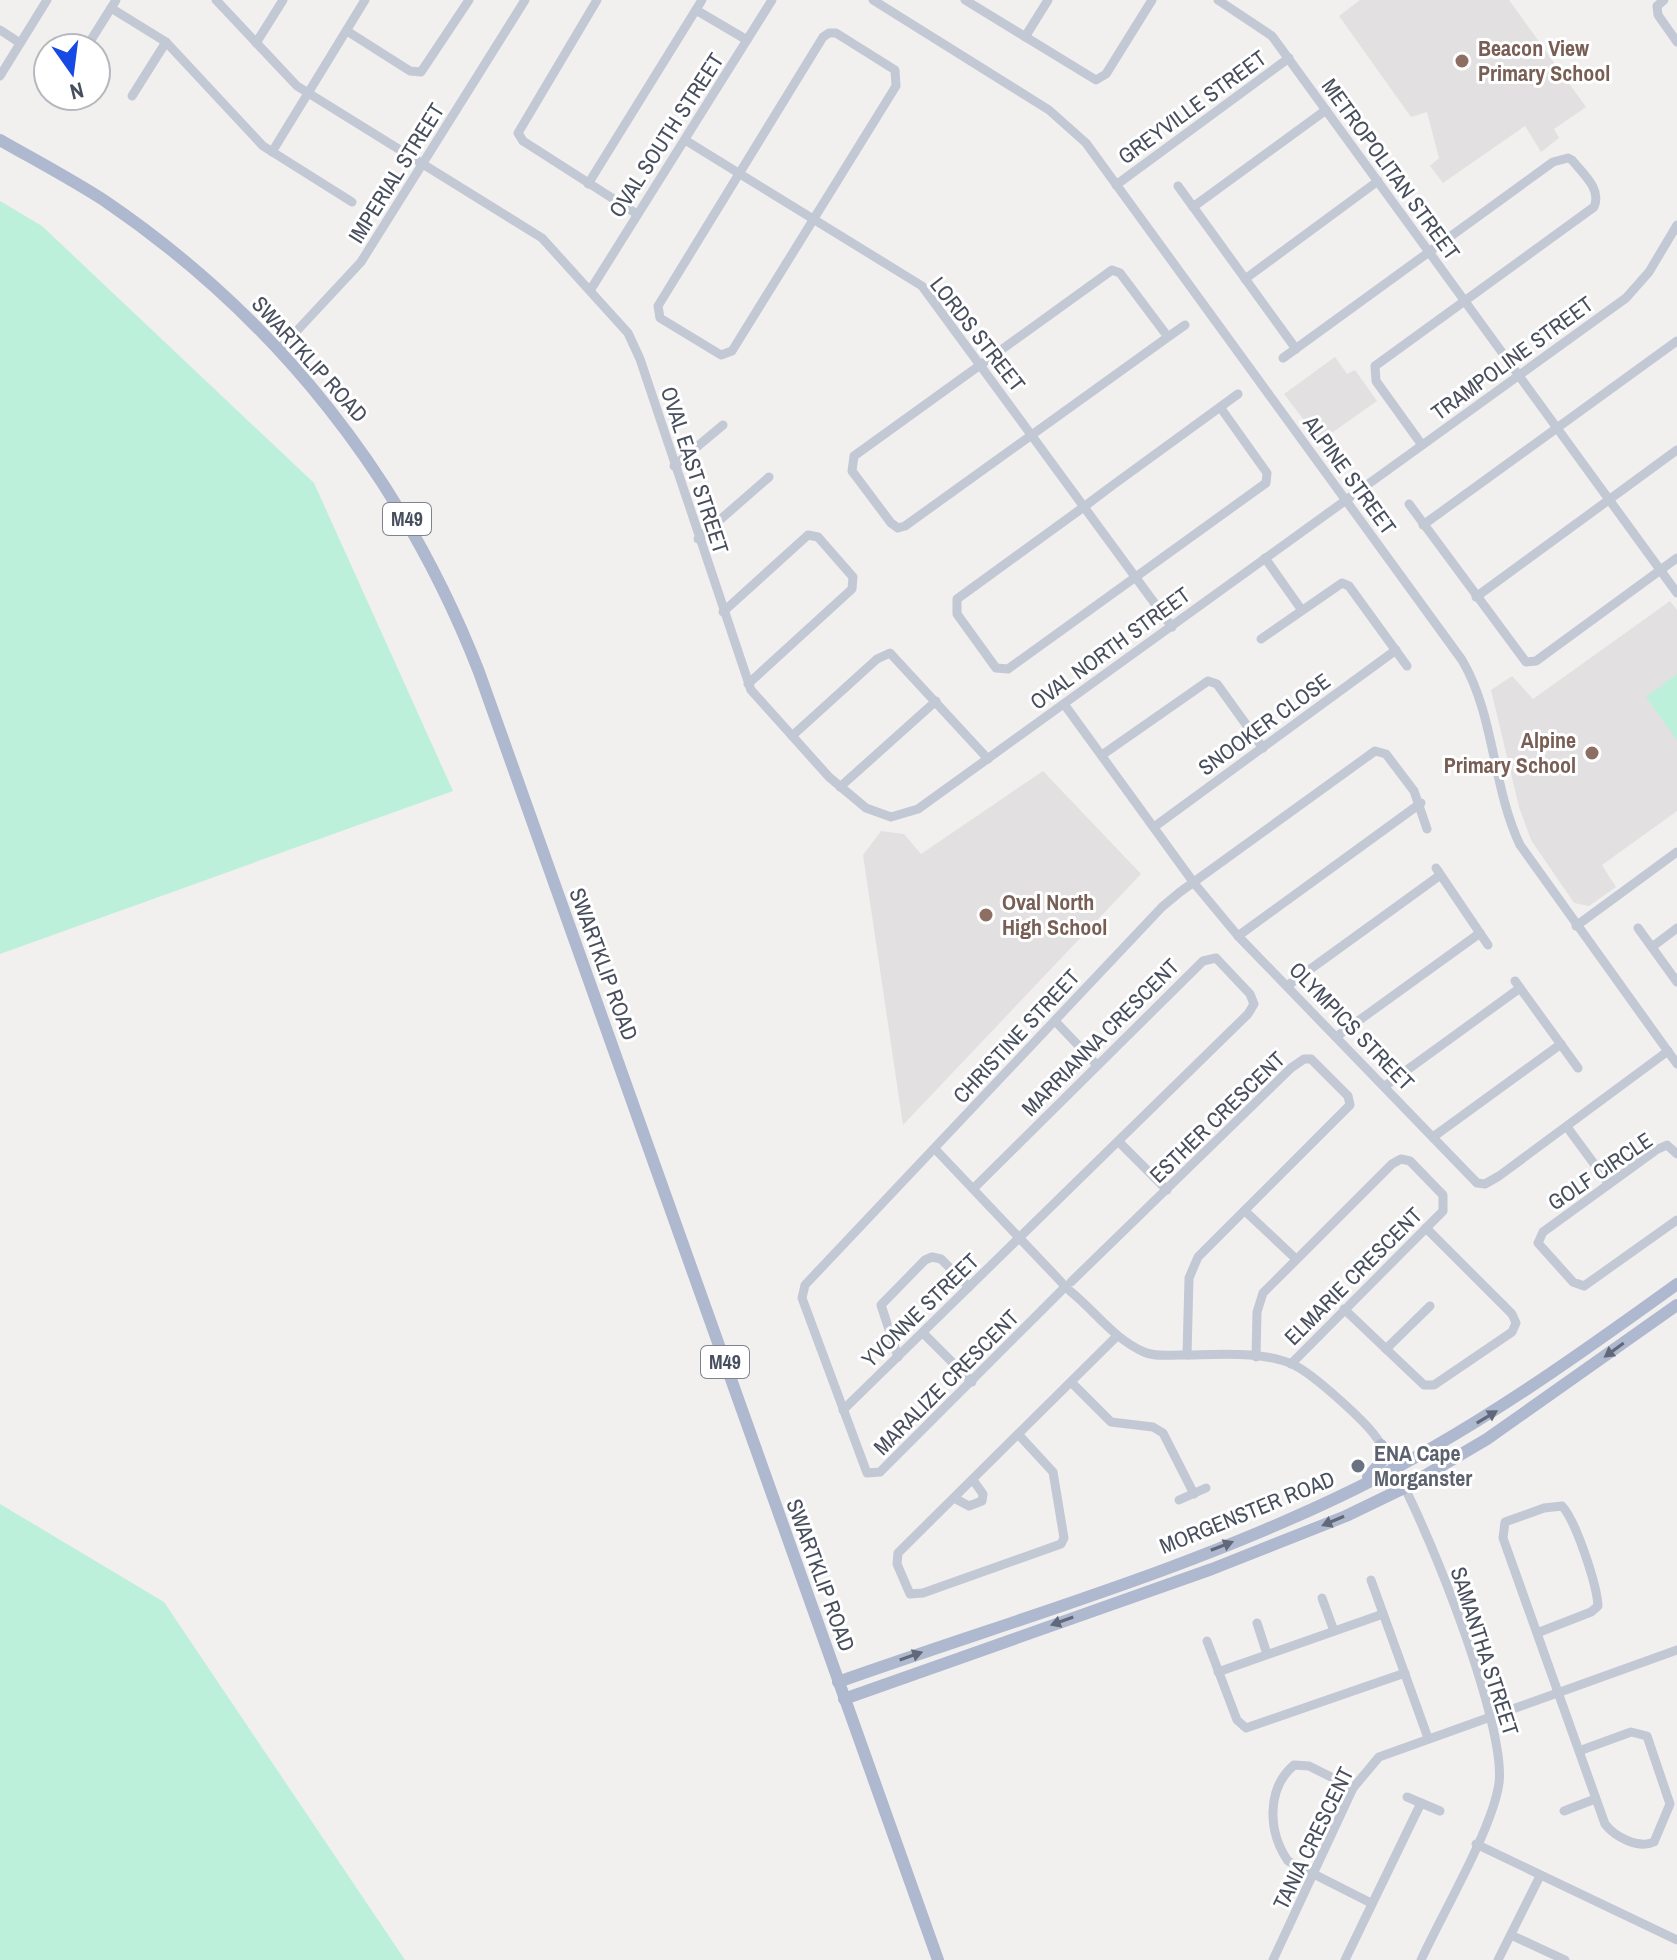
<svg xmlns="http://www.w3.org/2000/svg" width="1677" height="1960" viewBox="0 0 1677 1960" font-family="'Archivo Narrow',sans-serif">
<rect width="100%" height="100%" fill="#f2efef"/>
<g fill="#e3e0e1">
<polygon points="1360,0 1509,0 1586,107 1554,129 1559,138 1541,152 1525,126 1443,183 1430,166 1439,158 1427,112 1411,117 1339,16"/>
<polygon points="1335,357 1347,374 1355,370 1377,401 1320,441 1284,394"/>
<polygon points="1670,601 1677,610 1677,811 1602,865 1616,887 1589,906 1574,903 1531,840 1519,807 1491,690 1512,676 1533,699"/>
<polygon points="1043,771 1141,874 903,1125 863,855 881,831 904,834 921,854"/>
</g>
<g fill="#bdf0da">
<polygon points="0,201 42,226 314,483 453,791 0,954"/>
<polygon points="1677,674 1677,740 1646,697"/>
<polygon points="0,1504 164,1602 405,1960 0,1960"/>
</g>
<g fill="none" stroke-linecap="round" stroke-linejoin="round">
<g stroke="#c2c8d4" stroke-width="9">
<polyline points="216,0 297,86 542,238 628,333 640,359 751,690 829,777 866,808 891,817 918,809 1626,298 1649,272 1677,225"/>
<polyline points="597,0 518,133 523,141 637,214"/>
<path d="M 873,0 L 1049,110 L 1086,143 L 1462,660 C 1495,716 1492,786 1520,845 L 1677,1064"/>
<polyline points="965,0 1096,80 1106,74 1152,0"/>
<polyline points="1218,0 1272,36 1677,593"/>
<polyline points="1664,0 1657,6 1658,15 1677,42"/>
<polyline points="111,8 166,42 263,146 352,202"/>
<polyline points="696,10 747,40"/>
<polyline points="0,30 20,43"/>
<polyline points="347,31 410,71 421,72 469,0"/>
<polygon points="829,33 836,33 895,70 896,86 732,351 721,355 660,318 658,306 823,37"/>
<polyline points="1025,37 1048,0"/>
<polyline points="256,43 283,0"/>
<polyline points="86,48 116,0"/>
<polyline points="0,76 47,0"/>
<polyline points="132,96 166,42"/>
<polyline points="685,140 922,286 1172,627"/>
<polyline points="272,152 365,0"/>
<polyline points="588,184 702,0"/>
<polyline points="1116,185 1289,58"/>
<polyline points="1178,186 1296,349"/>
<polyline points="1193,207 1326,110"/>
<polyline points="1245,279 1378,181"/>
<polyline points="591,289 772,0"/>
<polyline points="1168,337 1120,273 1112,270 854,456 852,471 891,523 898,528 905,526 1168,337 1185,325"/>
<polyline points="279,350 361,262 525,0"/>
<path d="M 1283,358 L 1553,162 L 1568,158 L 1572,160 C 1583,174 1602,189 1594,207 L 1375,366 L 1376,381 L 1422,445"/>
<polyline points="1220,407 1267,473 1266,483 1008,669 996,668 957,614 957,599 1085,506 1113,485 1238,394"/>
<polyline points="674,466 723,425"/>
<polyline points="1409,504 1526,662 1536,661 1677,558"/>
<polyline points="1423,525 1677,341"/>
<polyline points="698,539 769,477"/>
<polyline points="1265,558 1301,609"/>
<polyline points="1476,597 1677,450"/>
<polyline points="723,612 808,535 818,537 853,577 852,589 748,684"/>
<polyline points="1261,639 1342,583 1349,586 1407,666"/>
<polyline points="1064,704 1194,883 1238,936 1477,1183 1485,1184 1499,1176 1668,1051"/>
<polyline points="792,736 877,659 890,653 988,759"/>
<polyline points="1102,755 1208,681 1217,684 1263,748"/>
<polyline points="840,787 936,701"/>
<polyline points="1154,827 1396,650"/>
<polyline points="1436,868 1488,945"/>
<polyline points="1576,926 1677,852"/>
<polyline points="1638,928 1677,982"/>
<polyline points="1238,936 1421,803"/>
<polyline points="1652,947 1677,928"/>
<polyline points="1515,981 1578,1068"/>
<polyline points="1287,986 1439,876"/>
<polyline points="1055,1021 1097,1065"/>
<polyline points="1336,1037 1480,933"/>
<polyline points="1385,1086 1520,988"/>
<polyline points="1567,1127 1609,1184"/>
<polyline points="1433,1137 1561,1044"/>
<polyline points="1119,1142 1167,1190"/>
<polyline points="936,1150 1065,1286"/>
<polyline points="1677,1154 1667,1145 1656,1150 1543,1232 1538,1243 1573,1282 1584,1286 1677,1220"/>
<polyline points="1245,1211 1296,1259"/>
<polyline points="1071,1282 1291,1068 1304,1059 1311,1059 1348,1096 1350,1105 1198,1257 1189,1278 1187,1355"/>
<polyline points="1065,1287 880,1472 867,1473 802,1298 805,1285 1162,907 1180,892 1375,751 1386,754 1414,791 1427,829"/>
<path d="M 1070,1291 C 1095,1311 1114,1339 1144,1352 C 1155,1357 1169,1355 1180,1355 C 1214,1355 1263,1350 1294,1365 C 1313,1374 1364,1420 1376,1437 C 1415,1490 1507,1721 1499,1783 C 1493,1828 1442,1914 1421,1960"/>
<polyline points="1344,1309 1424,1385 1434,1385 1512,1332 1516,1323 1512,1314 1426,1228"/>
<polyline points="923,1333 972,1382"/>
<polyline points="1386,1349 1430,1306"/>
<polyline points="898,1357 881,1305 925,1260 932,1257 941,1259 969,1287"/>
<polyline points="1256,1357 1257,1312 1263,1293 1392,1164 1401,1159 1410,1161 1443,1195 1443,1211 1291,1364"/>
<polyline points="1071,1382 1111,1422 1153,1427 1163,1433 1194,1494"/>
<polyline points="843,1410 1248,1014 1254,1004 1250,994 1216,958 1203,961 974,1188"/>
<polyline points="1018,1434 898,1553 897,1564 910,1594 923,1593 1061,1544 1064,1538 1053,1472 1018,1434 1117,1336"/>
<polyline points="954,1498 969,1506 982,1501 983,1494 973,1480"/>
<polyline points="1179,1500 1206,1488"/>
<polyline points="1371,1580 1428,1738"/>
<polyline points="1322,1598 1334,1631"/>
<polyline points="1257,1623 1267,1654"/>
<path d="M 1537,1633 L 1591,1612 L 1598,1606 C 1597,1585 1576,1521 1562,1506 L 1544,1508 L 1505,1522 L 1503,1538 L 1605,1824 C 1615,1837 1638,1849 1654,1842 L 1670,1804 L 1647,1736 L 1631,1732 L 1579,1751"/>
<polyline points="1207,1641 1237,1720 1246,1728 1405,1673"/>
<polyline points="1218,1672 1383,1614"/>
<path d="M 1353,1788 L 1309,1766 L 1294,1765 C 1266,1789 1268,1832 1288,1861 L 1371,1903"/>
<polyline points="1407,1797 1440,1811"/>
<polyline points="1564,1811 1595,1799"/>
<polyline points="1476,1844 1677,1940"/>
<polyline points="1511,1935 1565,1960"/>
<polyline points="1273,1960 1353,1788 1379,1757 1677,1650"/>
<polyline points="1345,1960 1421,1803"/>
<polyline points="1498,1960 1540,1876"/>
</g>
<g stroke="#aeb8ce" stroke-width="12">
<path d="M 0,140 C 35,160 71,179 105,201 C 277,318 404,479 479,672 L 938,1960"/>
<polyline points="1368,1477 1382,1461 1381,1445"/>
<path d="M 838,1682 C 1010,1621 1190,1570 1355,1489 C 1471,1432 1573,1359 1677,1284"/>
<polyline points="844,1699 1212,1569 1346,1516 1404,1488 1487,1439 1677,1305"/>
</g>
</g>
<defs><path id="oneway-solid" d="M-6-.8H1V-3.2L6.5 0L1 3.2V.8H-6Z" transform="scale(2)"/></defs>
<g fill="#616879">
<use href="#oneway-solid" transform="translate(1614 1350) rotate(144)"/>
<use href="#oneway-solid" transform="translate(1487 1417) rotate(-31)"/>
<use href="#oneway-solid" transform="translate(1333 1521) rotate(157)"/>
<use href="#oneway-solid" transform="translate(1222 1546) rotate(-21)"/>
<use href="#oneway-solid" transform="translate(1062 1621) rotate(160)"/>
<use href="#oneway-solid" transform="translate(911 1656) rotate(-19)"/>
</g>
<g fill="#8d6e63" stroke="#fff" stroke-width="3">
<circle cx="1462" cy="61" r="8"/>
<circle cx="1592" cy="753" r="8"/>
<circle cx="986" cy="915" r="8"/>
</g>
<circle fill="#6b7280" stroke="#fff" stroke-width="3" cx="1358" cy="1466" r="8"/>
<g text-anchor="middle" stroke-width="6" stroke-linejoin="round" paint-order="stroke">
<g fill="#fff" stroke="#7e838e" stroke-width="2">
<rect x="383" y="503" width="48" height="32" rx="6"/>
<rect x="701" y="1346" width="48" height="32" rx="6"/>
</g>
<g font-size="20" font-weight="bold" fill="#474e5d">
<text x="407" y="526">M49</text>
<text x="725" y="1369">M49</text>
</g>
<g font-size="22" font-weight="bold" fill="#785e54" stroke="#fff" text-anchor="start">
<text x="1478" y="56">Beacon View<tspan x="1478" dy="25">Primary School</tspan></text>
<text x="1576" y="748" text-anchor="end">Alpine<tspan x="1576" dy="25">Primary School</tspan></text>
<text x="1002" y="910">Oval North<tspan x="1002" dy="25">High School</tspan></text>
</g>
<g font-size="22" fill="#474e5d" stroke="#fff">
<text transform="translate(1192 107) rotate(-36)" y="8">GREYVILLE STREET</text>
<text transform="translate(666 135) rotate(-57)" y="8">OVAL SOUTH STREET</text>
<text transform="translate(1391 169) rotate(54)" y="8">METROPOLITAN STREET</text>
<text transform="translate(396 173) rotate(-58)" y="8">IMPERIAL STREET</text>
<text transform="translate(978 334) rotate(52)" y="8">LORDS STREET</text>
<text transform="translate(1512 358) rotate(-36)" y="8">TRAMPOLINE STREET</text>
<text transform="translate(310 359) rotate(48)" y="8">SWARTKLIP ROAD</text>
<text transform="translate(695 470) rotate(72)" y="8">OVAL EAST STREET</text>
<text transform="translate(1350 475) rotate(54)" y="8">ALPINE STREET</text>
<text transform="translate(1110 648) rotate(-36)" y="8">OVAL NORTH STREET</text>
<text transform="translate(1264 724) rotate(-36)" y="8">SNOOKER CLOSE</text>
<text transform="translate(604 964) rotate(70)" y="8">SWARTKLIP ROAD</text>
<text transform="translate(1352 1026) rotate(46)" y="8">OLYMPICS STREET</text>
<text transform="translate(1016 1036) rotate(-47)" y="8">CHRISTINE STREET</text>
<text transform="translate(1100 1037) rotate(-45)" y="8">MARRIANNA CRESCENT</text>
<text transform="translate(1217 1117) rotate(-44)" y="8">ESTHER CRESCENT</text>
<text transform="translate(1600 1171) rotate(-34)" y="8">GOLF CIRCLE</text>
<text transform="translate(1353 1276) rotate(-45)" y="8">ELMARIE CRESCENT</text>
<text transform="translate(920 1310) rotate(-44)" y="8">YVONNE STREET</text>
<text transform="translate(946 1382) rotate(-45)" y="8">MARALIZE CRESCENT</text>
<text transform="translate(1247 1512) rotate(-22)" y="8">MORGENSTER ROAD</text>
<text transform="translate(821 1575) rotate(70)" y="8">SWARTKLIP ROAD</text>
<text transform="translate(1485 1651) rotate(72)" y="8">SAMANTHA STREET</text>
<text transform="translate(1313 1838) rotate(-64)" y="8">TANIA CRESCENT</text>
</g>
<g font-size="22" font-weight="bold" fill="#5b616d" stroke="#fff" text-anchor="start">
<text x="1374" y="1461">ENA Cape<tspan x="1374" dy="25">Morganster</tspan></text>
</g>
</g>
<g transform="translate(72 72) rotate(166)"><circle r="38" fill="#ffffff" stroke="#b5b8be" stroke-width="2"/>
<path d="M0-6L14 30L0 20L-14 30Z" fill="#174ae4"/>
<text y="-12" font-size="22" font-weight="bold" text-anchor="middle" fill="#474e5d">N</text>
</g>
</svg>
